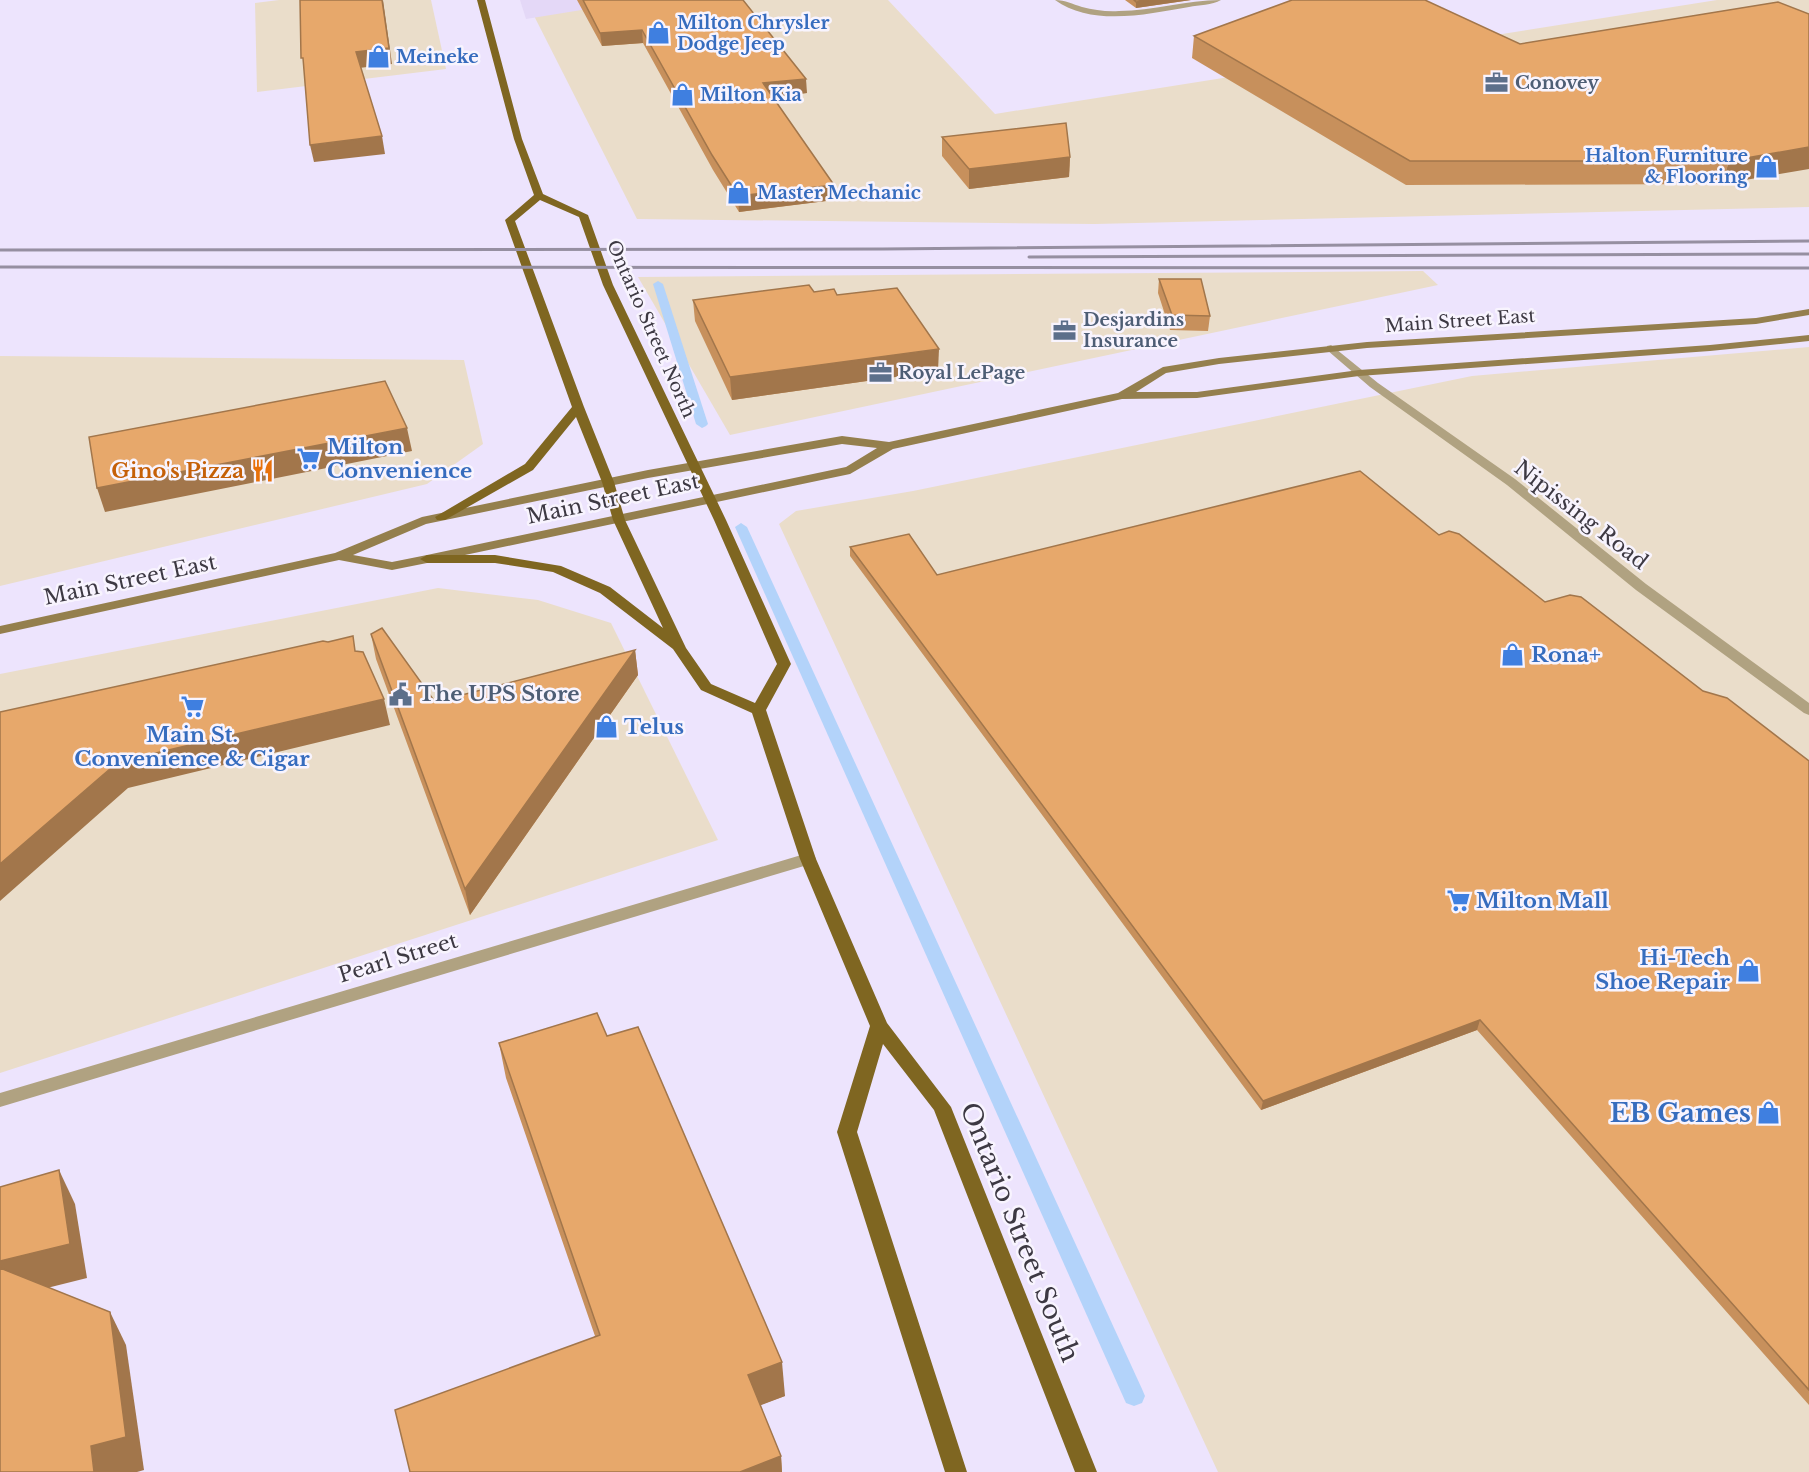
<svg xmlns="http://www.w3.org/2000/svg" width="1809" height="1472" viewBox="0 0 1809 1472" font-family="'Libre Baskerville',serif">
<rect width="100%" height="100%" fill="#ede4fd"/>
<g fill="#eaddca">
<polygon points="279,0 431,0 446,69 257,92 255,3"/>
<polygon points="526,0 888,0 995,114 1717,0 1809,0 1809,207 1095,224 637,219"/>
<polygon points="1423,271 1438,285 730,435 638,277"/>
<polygon points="1809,347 1809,1472 1218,1472 779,524 796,511 913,491 1472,376"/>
<polygon points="0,356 464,360 483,444 427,484 0,586"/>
<polygon points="438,588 538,600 611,623 718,840 0,1073 0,674"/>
</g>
<polygon fill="#e4d8f7" points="520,0 643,0 526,19"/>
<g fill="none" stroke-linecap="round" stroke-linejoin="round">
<g fill="#b3d3fa" fill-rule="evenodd">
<polygon points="658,281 663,284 708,424 706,426 702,428 696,424 653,284"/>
<polygon points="741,523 747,527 1142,1389 1145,1396 1142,1403 1134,1406 1126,1403 735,527"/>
</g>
<g fill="#b0a281" fill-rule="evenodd">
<path d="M 1055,0 C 1066,0 1072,4 1082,7 C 1094,10 1107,12 1119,11 C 1153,11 1186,0 1221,0 C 1212,5 1199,5 1189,7 C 1148,14 1092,27 1055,0 Z"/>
<polygon points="1331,345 1378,383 1515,479 1646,584 1809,703 1809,715 1804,713 1636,590 1507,485 1370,387 1327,350 1327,346"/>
<polygon points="808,853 814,855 816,859 814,863 0,1107 0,1093"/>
</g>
<path fill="#947f4d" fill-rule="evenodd" d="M 1809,309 L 1809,315 L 1756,324 L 1367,348 L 1219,364 L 1166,373 L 1136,392 L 1197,392 L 1359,370 L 1710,345 L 1809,335 L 1809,341 L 1710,351 L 1359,376 L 1197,398 L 1122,399 L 893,449 L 850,474 L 427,563 L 392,570 L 339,560 L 0,634 L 0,626 L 335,553 L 422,517 L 648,470 L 842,436 L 889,442 L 1118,393 L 1163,367 L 1219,358 L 1367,342 L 1756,318 ZM 842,444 L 877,448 L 846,467 L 427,555 L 392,562 L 353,555 L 426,524 L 648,478 Z"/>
<path fill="#7f6621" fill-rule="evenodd" d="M 477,0 L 485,0 L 522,139 L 543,194 L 588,215 L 613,285 L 726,520 L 791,664 L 766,710 L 816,859 L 887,1023 L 951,1107 L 1097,1472 L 1075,1472 L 934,1110 L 883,1044 L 857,1132 L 967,1472 L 945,1472 L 837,1132 L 870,1026 L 800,859 L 752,713 L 701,690 L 673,649 L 600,593 L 553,572 L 495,563 L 427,563 L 420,559 L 427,555 L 495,555 L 561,566 L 610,587 L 663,628 L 613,520 L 602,482 L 576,417 L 533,470 L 445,520 L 437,520 L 435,517 L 525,464 L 572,407 L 505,220 L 534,195 L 514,139 ZM 540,200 L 579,217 L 603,285 L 714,520 L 777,664 L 755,703 L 711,684 L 686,648 L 625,520 L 614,482 L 584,407 L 515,221 Z"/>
<g stroke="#968fa1" stroke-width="3">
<polyline points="0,250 883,249 1809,241"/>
<polyline points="1029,257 1809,254"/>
<polyline points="0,267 1809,268"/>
</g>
</g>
<g fill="#c7905c">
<polygon points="577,0 743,0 807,93 772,97 834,200 739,212 713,170 643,43 602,46"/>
<polygon points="1125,0 1191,0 1136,8"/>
<polygon points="1778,2 1722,184 1406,185 1192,58 1194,36 1520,44"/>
<polygon points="942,137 1070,157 1069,177 969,189 942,156"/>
<polygon points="1159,279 1210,316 1208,331 1170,330 1158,293"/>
<polygon points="814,292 837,295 938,371 732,400 695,321 693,300"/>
<polygon points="1439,535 1545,602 1703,691 1809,761 1809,1405 1477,1030 1261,1110 850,556 850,547 937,575"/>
<polygon points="371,634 435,702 635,650 638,675 470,915 376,659"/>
<polygon points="607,1036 785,1396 760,1405 781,1456 782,1472 410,1472 595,1336 506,1078 499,1043"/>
</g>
<g fill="#a2764b">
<polygon points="383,0 392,64 359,68 356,52"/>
<polygon points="1150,0 1191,0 1136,8 1136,2"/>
<polygon points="642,30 643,43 602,46 600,33"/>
<polygon points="806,79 807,93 764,98 763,83"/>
<polygon points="382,136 385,154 314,162 310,145"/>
<polygon points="1809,147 1809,169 1722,184 1729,161"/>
<polygon points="1070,157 1069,177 969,189 969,169"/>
<polygon points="834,185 834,200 739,212 738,196"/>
<polygon points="939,349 938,371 732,400 730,377"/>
<polygon points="407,428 412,451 105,512 97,488"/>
<polygon points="635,650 638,675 470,915 465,889"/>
<polygon points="384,699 390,725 128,788 0,901 0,864 118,762"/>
<polygon points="1480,1020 1477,1030 1261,1110 1263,1101"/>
<polygon points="59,1170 75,1204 87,1278 7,1298 0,1284 0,1261"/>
<polygon points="110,1312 126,1345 144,1470 137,1472 94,1472 91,1446"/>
<polygon points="782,1362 785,1396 751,1409 748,1375"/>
<polygon points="781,1456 782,1472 740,1472"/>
</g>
<g fill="#e7a86b" stroke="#a2764b" stroke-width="1.5">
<polygon points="300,0 382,0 389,48 356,52 382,136 310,145 303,58 301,58"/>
<polygon points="583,0 743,0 806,79 763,83 834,185 738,196 712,155 642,30 600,33"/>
<polygon points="1134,0 1150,0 1136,2"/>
<polygon points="1292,0 1425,0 1520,44 1778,2 1809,14 1809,147 1729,161 1410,161 1194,36"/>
<polygon points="1066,123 1070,157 969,169 942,137"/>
<polygon points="1159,279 1201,279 1210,316 1172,315"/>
<polygon points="809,285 814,292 834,289 837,295 897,288 939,349 730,377 693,300"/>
<polygon points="385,381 407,428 97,488 89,437"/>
<polygon points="1360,471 1439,535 1449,531 1459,534 1545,602 1570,595 1581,597 1703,691 1727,698 1809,761 1809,1390 1480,1020 1263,1101 850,547 909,534 937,575"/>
<polygon points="382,628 435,702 635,650 465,889 371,634"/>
<polygon points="353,636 355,651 363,652 384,699 118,762 0,864 0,712 323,641 328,642"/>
<polygon points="597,1013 607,1036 638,1027 782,1362 748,1375 781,1456 740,1472 410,1472 395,1410 600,1335 499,1043"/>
<polygon points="59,1170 70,1244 0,1261 0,1187"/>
<polygon points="0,1268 110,1312 126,1437 91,1446 94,1472 0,1472"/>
</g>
<defs>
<symbol id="shop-bare" viewBox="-9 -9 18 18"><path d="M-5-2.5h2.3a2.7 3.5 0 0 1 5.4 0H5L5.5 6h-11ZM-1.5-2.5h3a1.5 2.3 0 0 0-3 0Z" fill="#3f7fe0" stroke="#f8f4fe" stroke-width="2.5" paint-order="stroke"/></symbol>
<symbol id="office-bare" viewBox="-9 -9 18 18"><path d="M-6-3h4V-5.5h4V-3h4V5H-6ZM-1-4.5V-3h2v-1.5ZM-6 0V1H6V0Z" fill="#5c6f8a" stroke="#f8f4fe" stroke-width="2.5" paint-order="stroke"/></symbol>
<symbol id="supermarket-bare" viewBox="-9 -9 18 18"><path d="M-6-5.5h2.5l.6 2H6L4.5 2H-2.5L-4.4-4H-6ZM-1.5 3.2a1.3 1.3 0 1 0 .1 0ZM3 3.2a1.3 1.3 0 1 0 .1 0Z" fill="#3f7fe0" stroke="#f8f4fe" stroke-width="2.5" paint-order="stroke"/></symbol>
<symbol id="restaurant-bare" viewBox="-9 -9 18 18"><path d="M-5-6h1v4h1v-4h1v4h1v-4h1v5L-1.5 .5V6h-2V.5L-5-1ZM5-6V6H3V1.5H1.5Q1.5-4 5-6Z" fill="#e8710a" stroke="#f8f4fe" stroke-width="2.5" paint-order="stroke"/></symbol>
<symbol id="civic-bare" viewBox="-9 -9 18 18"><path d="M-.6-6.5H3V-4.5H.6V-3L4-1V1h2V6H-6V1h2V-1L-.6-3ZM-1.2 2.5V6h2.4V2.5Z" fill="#5c6f8a" stroke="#f8f4fe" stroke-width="2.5" paint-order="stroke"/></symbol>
</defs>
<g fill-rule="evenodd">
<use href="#shop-bare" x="642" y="16" width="33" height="33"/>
<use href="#shop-bare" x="362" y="40" width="33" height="33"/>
<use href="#office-bare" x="1480" y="66" width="33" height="33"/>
<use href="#shop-bare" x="666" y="78" width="33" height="33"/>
<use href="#shop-bare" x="1750" y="150" width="33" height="33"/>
<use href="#shop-bare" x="722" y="176" width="33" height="33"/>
<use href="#office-bare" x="1048" y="314" width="33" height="33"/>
<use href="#office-bare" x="864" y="356" width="33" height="33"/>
<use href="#supermarket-bare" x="292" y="442" width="33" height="33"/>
<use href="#restaurant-bare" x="246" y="454" width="33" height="33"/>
<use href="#shop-bare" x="1496" y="638" width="33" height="33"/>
<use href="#civic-bare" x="384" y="678" width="33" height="33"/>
<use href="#supermarket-bare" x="176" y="690" width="33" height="33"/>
<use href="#shop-bare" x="590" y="710" width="33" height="33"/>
<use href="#supermarket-bare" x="1442" y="884" width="33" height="33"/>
<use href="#shop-bare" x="1732" y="954" width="33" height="33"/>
<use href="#shop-bare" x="1752" y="1096" width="33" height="33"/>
</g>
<g text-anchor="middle" stroke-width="5" stroke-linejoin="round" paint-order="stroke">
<g font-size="18" font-weight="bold" fill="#366cbe" stroke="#f8f4fe" text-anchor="start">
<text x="677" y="29">Milton Chrysler<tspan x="677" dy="21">Dodge Jeep</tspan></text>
<text x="396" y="63">Meineke</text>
<text x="700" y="101">Milton Kia</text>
<text x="1748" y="162" text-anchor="end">Halton Furniture<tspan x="1748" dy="21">&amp; Flooring</tspan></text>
<text x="757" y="199">Master Mechanic</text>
</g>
<g font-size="18" font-weight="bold" fill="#4e5e75" stroke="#f8f4fe" text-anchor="start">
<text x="1515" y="89">Conovey</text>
<text x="1083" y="326">Desjardins<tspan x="1083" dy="21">Insurance</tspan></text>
<text x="898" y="379">Royal LePage</text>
</g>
<g font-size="18" fill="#3d3943" stroke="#f8f4fe">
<text transform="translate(1460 321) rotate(-4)" y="6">Main Street East</text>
<text transform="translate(651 329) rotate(66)" y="6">Ontario Street North</text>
</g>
<g font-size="21" font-weight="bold" fill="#366cbe" stroke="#f8f4fe" text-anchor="start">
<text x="327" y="454">Milton<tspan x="327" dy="24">Convenience</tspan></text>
<text x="1531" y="662">Rona+</text>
<text x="624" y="734">Telus</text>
<text x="192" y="742" text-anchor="middle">Main St.<tspan x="192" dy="24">Convenience &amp; Cigar</tspan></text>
<text x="1476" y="908">Milton Mall</text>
<text x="1730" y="965" text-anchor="end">Hi-Tech<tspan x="1730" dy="24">Shoe Repair</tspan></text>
</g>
<g font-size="21" font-weight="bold" fill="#c56008" stroke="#f8f4fe" text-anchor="end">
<text x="244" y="478">Gino's Pizza</text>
</g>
<g font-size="21" fill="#3d3943" stroke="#f8f4fe">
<text transform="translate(613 499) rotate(-12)" y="7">Main Street East</text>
<text transform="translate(1581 515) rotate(38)" y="7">Nipissing Road</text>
<text transform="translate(130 580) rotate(-12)" y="7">Main Street East</text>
<text transform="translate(398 958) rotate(-17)" y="7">Pearl Street</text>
</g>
<g font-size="21" font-weight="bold" fill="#4e5e75" stroke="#f8f4fe" text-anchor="start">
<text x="418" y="701">The UPS Store</text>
</g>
<g font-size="26" font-weight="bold" fill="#366cbe" stroke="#f8f4fe" text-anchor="end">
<text x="1751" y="1122">EB Games</text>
</g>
<g font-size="26" fill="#3d3943" stroke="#f8f4fe">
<text transform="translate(1020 1232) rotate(68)" y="9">Ontario Street South</text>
</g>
</g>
</svg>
